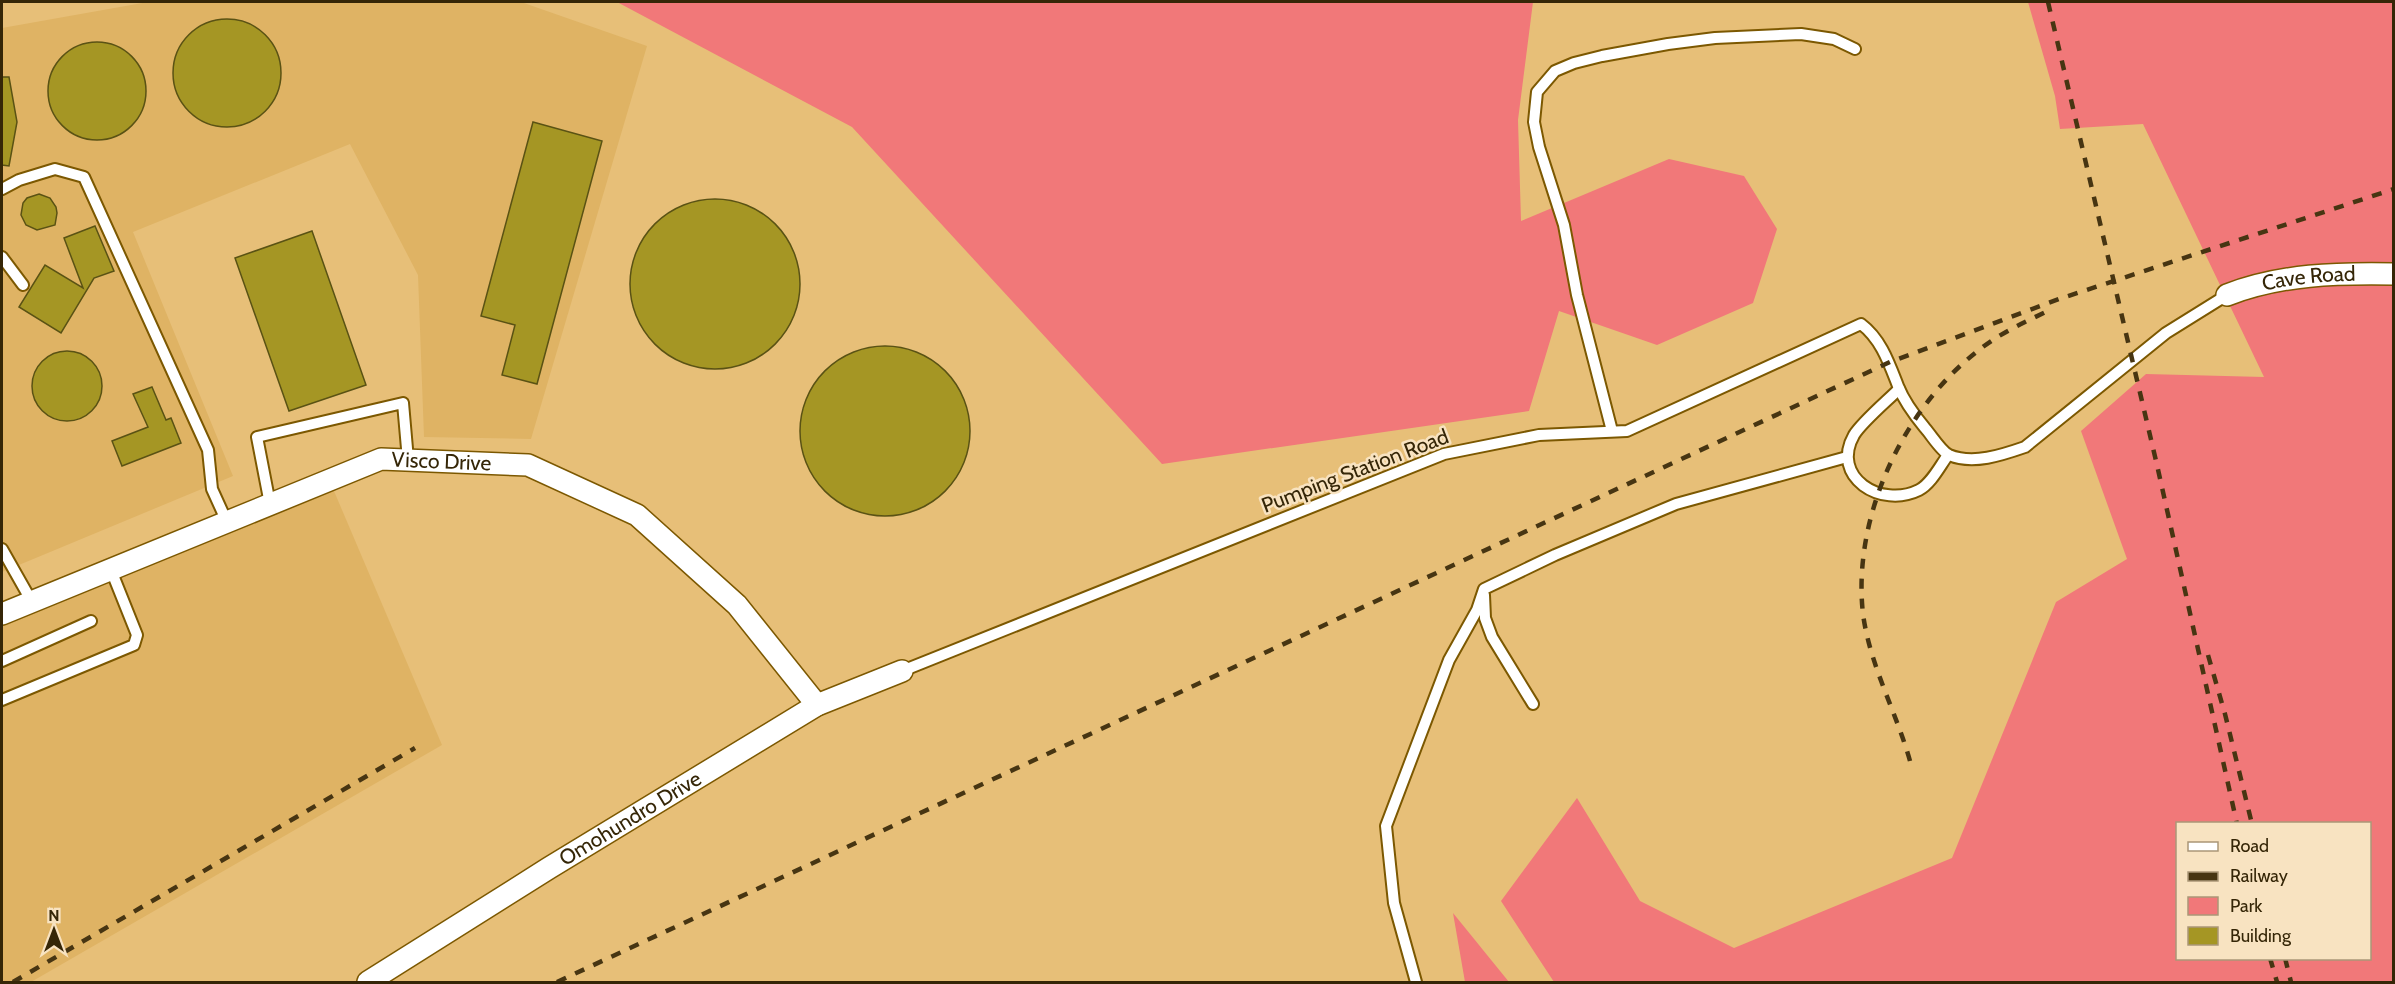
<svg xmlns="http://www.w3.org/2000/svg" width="2395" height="984" viewBox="0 0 2395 984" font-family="Cabin,sans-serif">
<rect width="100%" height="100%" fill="#e7bf78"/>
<g fill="#dfb364">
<polygon points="148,2 521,2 647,46 531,439 424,437 418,275 350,144 133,232 233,476 2,572 2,28"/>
<polygon points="331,484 442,745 31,982 2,982 2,624"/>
</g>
<g fill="#f17879" fill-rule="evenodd">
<polygon points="617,2 1533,2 1518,120 1521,221 1669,159 1744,176 1777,229 1753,303 1657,345 1559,311 1529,411 1162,464 852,127"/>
<path d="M 2028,2 L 2393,2 L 2393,982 L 1554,982 L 1501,901 L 1577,798 L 1640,901 L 1734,948 L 1952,858 L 2056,602 L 2127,559 L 2081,431 L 2146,374 L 2264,377 L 2143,124 L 2060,129 L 2055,96 ZM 2178,824 L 2370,824 L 2370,958 L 2178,958 Z"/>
<polygon points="1453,913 1509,982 1465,982"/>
</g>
<polygon fill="#4fa542" points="1529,2 1789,2 1781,3"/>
<g fill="#a59624" stroke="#5a5214" stroke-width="1.5">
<circle cx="227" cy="73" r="54"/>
<circle cx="97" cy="91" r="49"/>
<polygon points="2,77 9,77 17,122 9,166 2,165"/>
<polygon points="533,122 602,141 537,384 502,375 515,325 481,316"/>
<polygon points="39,194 50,198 56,207 57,213 55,225 37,230 26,225 21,215 23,203 27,198"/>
<circle cx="715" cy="284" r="85"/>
<polygon points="95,226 114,271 94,278 61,333 19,307 45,265 83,288 64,238"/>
<polygon points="312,231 366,385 289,411 235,258"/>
<circle cx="885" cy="431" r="85"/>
<circle cx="67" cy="386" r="35"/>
<polygon points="152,387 166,420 171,418 181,443 122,466 112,441 148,427 133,394"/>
</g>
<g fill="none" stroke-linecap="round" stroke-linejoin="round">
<defs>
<g id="service">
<polyline points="2,189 19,180 55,169 84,177 208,450 212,489 227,522"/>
<polyline points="2,257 23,285"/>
<path d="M 1899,389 C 1887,401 1862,422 1854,435 C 1830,477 1881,509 1919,490 C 1931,484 1940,466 1948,455"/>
<polyline points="1612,431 1577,295 1564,225 1539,147 1534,122 1537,92 1555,71 1574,63 1602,56 1668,44 1715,38 1801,34 1834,39 1855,49"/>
<polyline points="270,504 257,437 403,403 408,460"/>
<polyline points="2,549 32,602"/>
<polyline points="1484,595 1485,618 1492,637 1533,704"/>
<polyline points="2,661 91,621"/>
<path d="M 902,671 L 1444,454 L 1539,435 L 1627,431 L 1861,324 C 1881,339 1889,363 1898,386 C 1904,401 1915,416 1925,428 C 1932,436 1941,451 1949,455 C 1973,465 2002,455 2025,447 L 2166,333 L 2227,295"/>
<polyline points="2,700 134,645 137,635 111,570"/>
<polyline points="1416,982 1394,903 1386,826 1449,660 1477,610 1484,589 1555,555 1676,504 1847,457"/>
</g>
<g id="minor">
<path id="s1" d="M 2227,295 C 2281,274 2337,273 2394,274"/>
<path id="s2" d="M 2,614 L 381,459 L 528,465 L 637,515 L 737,605 L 817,705"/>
<path id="s3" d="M 368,982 L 549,868 L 817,705 L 902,671"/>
</g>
</defs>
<use href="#service" stroke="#7c5801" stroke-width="14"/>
<use href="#minor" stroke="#7c5801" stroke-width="24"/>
<use href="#service" stroke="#fff" stroke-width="10"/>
<use href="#minor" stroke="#fff" stroke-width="21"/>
<g stroke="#473512" stroke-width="4.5" stroke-dasharray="10 10" stroke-linecap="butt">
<polyline points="2048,2 2157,465 2237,824"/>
<polyline points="2208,655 2225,714 2252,824"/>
<path d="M 1910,761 C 1896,711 1870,666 1863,614 C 1852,518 1903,408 1979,350 C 2000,333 2025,322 2050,310"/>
<polyline points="2270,958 2277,982"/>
<polyline points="2285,958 2291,982"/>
<polyline points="13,982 415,748"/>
<polyline points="557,982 1890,362 2059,299 2394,189"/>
</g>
</g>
<g text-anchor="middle" stroke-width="5" stroke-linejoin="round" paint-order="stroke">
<g font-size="21" fill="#352607" stroke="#f8e3c1">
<text dy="7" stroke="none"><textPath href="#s1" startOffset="84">Cave Road</textPath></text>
<text dy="7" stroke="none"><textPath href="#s2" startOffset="470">Visco Drive</textPath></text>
<text transform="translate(1355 471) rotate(-21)" y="7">Pumping Station Road</text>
<text dy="7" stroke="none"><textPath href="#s3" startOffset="309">Omohundro Drive</textPath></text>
</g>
</g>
<rect width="2395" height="984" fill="none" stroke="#352607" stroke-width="6"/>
<rect x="2176" y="822" width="195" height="138" fill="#f8e3c1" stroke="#aa9777" stroke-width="1.5"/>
<rect x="2188" y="842" width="30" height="9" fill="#ffffff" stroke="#aa9777" stroke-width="1.5"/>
<text x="2230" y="852" font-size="18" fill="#352607">Road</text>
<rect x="2188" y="872" width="30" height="9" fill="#473512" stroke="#aa9777" stroke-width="1.5"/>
<text x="2230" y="882" font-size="18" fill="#352607">Railway</text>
<rect x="2188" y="897" width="30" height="18" fill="#f17879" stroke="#aa9777" stroke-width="1.5"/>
<text x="2230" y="912" font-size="18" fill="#352607">Park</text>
<rect x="2188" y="927" width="30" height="18" fill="#a59624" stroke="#aa9777" stroke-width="1.5"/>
<text x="2230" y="942" font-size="18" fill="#352607">Building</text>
<g transform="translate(54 930)" stroke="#f8e3c1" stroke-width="4.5" paint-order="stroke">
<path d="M0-4.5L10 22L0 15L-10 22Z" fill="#352607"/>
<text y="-9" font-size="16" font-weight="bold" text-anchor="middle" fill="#352607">N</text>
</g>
</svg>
